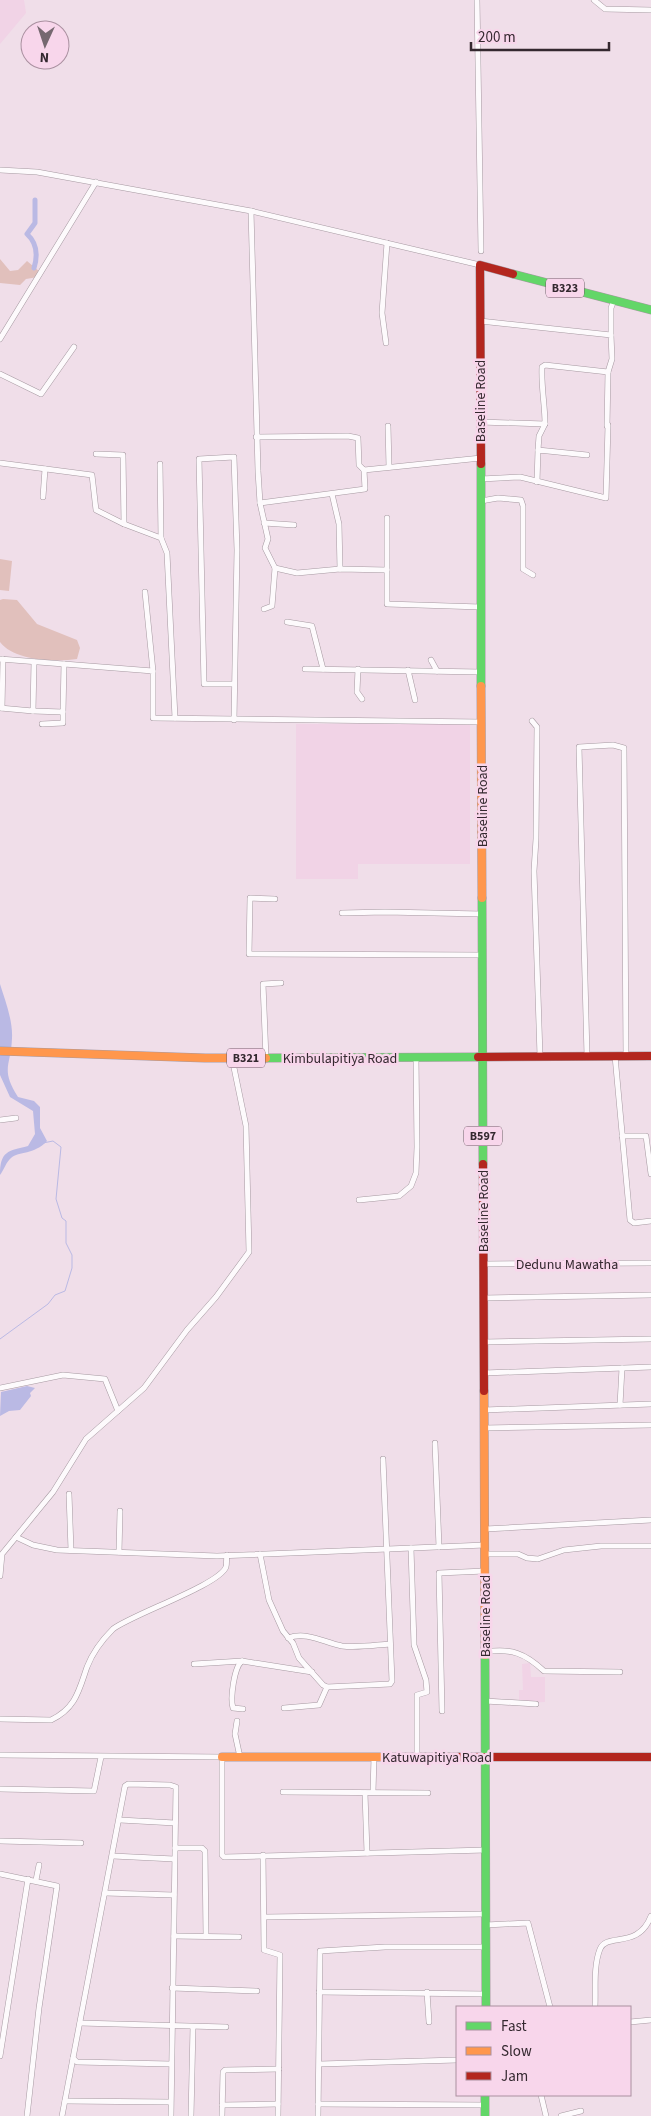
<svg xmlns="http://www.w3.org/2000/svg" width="651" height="2116" viewBox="0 0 651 2116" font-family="'Source Sans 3',sans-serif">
<rect width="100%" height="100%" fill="#f0dee9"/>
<g fill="#f1d3e6">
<polygon points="0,0 24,0 26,13 0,44"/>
<polygon points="296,724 470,724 470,864 358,864 358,879 296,879"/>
<polygon points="530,1663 531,1677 545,1677 545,1702 519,1703 519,1690 523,1690 522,1664"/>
</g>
<g fill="#e1c0bc">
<polygon points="0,259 10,271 18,270 27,261 40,272 38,277 26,279 20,285 0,283"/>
<polygon points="0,559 12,561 9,591 0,590"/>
<path d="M 3,599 L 17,600 L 37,624 L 77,640 L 80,648 L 77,659 C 56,662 14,661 0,642 L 0,600 Z"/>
</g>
<g fill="#bab9e4">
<path d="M 0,984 C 5,1000 13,1021 12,1038 C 11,1067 0,1068 18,1097 L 34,1101 L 40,1107 L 40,1128 L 47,1141 C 34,1155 19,1151 11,1158 C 6,1162 4,1170 0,1175 C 0,1151 8,1151 28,1146 L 35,1134 L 33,1111 L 10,1097 L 0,1075 Z"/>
<polygon points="27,1386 35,1388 30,1393 31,1396 20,1410 9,1411 0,1416 1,1392"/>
</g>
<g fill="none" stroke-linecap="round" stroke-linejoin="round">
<polyline stroke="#bab9e4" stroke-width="1" points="0,1339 48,1304 55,1295 65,1291 72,1268 72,1255 66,1243 66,1221 62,1218 56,1199 61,1147 53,1141 43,1143"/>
<path stroke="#bab9e4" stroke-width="5" d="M 34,268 C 38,255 37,243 27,234 L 35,223 L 35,200"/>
<defs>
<g id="street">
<polyline points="477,0 481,251"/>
<polyline points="594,0 605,9 651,10"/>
<polyline points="0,170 37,172 251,211 480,265"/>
<polyline points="251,211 258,471 260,503 268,539 265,548 275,568"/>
<polyline points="480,321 611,335 612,359 608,372"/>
<polyline points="611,335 611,308 614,300"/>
<polyline points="0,339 96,182"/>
<polyline points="386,343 382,313 387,243"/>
<polyline points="0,374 41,394 74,347"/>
<path d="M 480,422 L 545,424 C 545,405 541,386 542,367 L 545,365 L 608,372 L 607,426"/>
<polyline points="388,426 389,467"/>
<polyline points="256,437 348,436 358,438 359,465 364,470 481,458"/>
<polyline points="538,450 539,436 545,424"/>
<polyline points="96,454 123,455 124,524"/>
<polyline points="0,463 92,475 96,510 124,524 161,538 167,553 175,718"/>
<polyline points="160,464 161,538"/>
<polyline points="481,479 520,477 606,498 608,425"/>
<polyline points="537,482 538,450 587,455"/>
<polyline points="332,494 339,524 340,569"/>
<polyline points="43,497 45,469"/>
<polyline points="481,501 498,498 521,500 523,506 523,569 533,575"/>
<polyline points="260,503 365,489 364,470"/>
<polyline points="387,518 387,604 481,607"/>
<polyline points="264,523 294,525"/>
<polyline points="145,592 153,671"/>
<polyline points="264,609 272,606 275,568 297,573 340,569 387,570"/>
<polyline points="287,622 312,626 323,669"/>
<polyline points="0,659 153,671 153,718 482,722"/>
<polyline points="431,660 437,671"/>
<polyline points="305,669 481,672"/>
<polyline points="358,669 357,692 362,699"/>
<polyline points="408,670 415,700"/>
<polyline points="234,684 204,684 199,459 234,457 237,550 234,720"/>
<polyline points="0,708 33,711 34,662"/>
<polyline points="2,708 3,659"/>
<polyline points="33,711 63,712 64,664"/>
<polyline points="532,721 537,727 536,839 534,871 540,1056"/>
<polyline points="42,724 63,723 63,712"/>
<polyline points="275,899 250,898 249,954 482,955"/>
<polyline points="342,913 385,912 482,914"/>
<polyline points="587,1056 579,747 613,745 624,748 626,1056"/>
<polyline points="615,1056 630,1220 634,1223 651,1221"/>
<polyline points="266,1058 263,984 281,983"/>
<polyline points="0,1120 16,1118"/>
<polyline points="622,1136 646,1136 651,1174"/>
<polyline points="359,1200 399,1196 411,1186 416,1173 417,1147 416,1058"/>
<polyline points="484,1264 651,1263"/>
<polyline points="484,1298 651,1295"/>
<polyline points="484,1342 651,1339"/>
<polyline points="484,1373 651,1367"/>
<polyline points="0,1388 63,1375 105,1379 118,1411"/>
<polyline points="620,1405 622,1368"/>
<polyline points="484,1410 651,1404"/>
<polyline points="484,1428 651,1425"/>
<polyline points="435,1443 439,1547"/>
<polyline points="69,1494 71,1550"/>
<polyline points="485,1529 651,1520"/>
<polyline points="16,1537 33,1545 57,1550 217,1556 485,1545"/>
<polyline points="411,1548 414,1645 426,1680 427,1692 417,1695 417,1757"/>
<polyline points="119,1552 120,1511"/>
<polyline points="260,1554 269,1600 283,1631 293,1643 299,1658 323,1685 327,1687 390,1684 392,1681 383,1459"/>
<polyline points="485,1554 518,1554 527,1558 538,1559 564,1550 601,1546 651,1546"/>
<polyline points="0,1576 2,1554 53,1492 86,1439 144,1388 187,1330 216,1297 249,1252 246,1126 232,1058"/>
<path d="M 288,1638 C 307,1631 325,1643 342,1646 C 358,1648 375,1645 390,1644"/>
<path d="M 485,1652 C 511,1648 525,1653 544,1671 L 620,1672"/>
<path d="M 242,1661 C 234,1667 230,1699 233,1708 L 243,1709"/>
<polyline points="194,1664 242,1661 312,1672"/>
<polyline points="485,1701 536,1704"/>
<polyline points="284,1708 319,1705 327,1687"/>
<polyline points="442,1711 439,1573 485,1571"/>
<path d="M 0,1719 L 51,1720 C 76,1708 79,1690 87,1667 C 92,1654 103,1639 113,1629 C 133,1614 219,1585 226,1567 C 227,1564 226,1559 227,1555"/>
<polyline points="237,1721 235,1734 240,1757"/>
<polyline points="0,1755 222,1757 222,1855 224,1857 486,1850"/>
<polyline points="0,1789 94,1791 101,1757"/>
<polyline points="283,1792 428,1793"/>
<polyline points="373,1792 374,1757"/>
<polyline points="365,1793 367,1853"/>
<polyline points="120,1820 175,1823"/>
<polyline points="0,1841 81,1843"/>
<polyline points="175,1848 202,1848 205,1851 206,1936"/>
<polyline points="263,1855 264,1950 280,1955 278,2116"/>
<polyline points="113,1856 174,1859"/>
<polyline points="0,1874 57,1886 39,2008 27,2116"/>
<polyline points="36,1880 39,1865"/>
<polyline points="105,1893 174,1895"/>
<polyline points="265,1917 486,1914"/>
<polyline points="486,1925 528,1923 550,2007"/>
<polyline points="174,1936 239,1937"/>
<polyline points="172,1988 257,1991"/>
<polyline points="319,1992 486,1994"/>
<polyline points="427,1992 429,2022"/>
<path d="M 595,2007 C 596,1989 593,1967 600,1949 C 607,1932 638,1950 651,1916"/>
<polyline points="630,2022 651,2020"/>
<polyline points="80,2023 226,2027"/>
<polyline points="0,2056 28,1879"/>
<polyline points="320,2064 457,2060"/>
<polyline points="541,2095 546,2116"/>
<polyline points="65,2101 170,2102"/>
<polyline points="318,2104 485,2105"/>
<polyline points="222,2105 278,2104"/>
<polyline points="62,2116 73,2058"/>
<polyline points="171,2116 176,1787 170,1785 128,1784 125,1786 73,2058 77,2062 171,2064"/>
<polyline points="191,2116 193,2027"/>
<polyline points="222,2116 223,2072 225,2070 279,2069"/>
<polyline points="318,2116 320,1951 385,1947 486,1947"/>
<polyline points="561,2116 581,2111"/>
</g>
<g id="fast">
<polyline points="513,274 651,310"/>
<polyline points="481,464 481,686"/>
<polyline points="482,898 483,1164"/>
<polyline points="266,1058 478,1057"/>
<polyline points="485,1655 486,2007"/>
<polyline points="485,2095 485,2116"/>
</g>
<g id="slow">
<polyline points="481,686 482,898"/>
<polyline points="0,1051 205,1058 266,1058"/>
<polyline points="484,1391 485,1655"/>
<polyline points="222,1757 460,1757"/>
</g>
<g id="jam">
<polyline points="481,464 480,265 513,274"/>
<polyline points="478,1057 651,1056"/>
<polyline points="483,1164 484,1391"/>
<polyline points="460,1757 651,1757"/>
</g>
</defs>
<use href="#street" stroke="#a699a1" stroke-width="6"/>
<use href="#fast" stroke="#a699a1" stroke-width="9"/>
<use href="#slow" stroke="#a699a1" stroke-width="9"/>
<use href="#jam" stroke="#a699a1" stroke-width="9"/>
<use href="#street" stroke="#fdfafc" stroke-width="5"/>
<use href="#fast" stroke="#63d668" stroke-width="8"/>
<use href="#slow" stroke="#ff974d" stroke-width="8"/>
<use href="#jam" stroke="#b3261e" stroke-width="8"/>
</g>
<g text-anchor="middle" stroke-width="5" stroke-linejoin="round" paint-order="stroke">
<g fill="#f8d6eb" stroke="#6f5c67" stroke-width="1">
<rect x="546" y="278.5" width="38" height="19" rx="4"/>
<rect x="227" y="1048.5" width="38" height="19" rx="4"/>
<rect x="464" y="1126.5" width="38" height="19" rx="4"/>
</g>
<g font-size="12" font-weight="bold" fill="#34282f">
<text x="565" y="292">B323</text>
<text x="246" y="1062">B321</text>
<text x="483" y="1140">B597</text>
</g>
<g font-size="14" fill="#34282f" stroke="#f8d6eb">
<text transform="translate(480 401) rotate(-90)" y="5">Baseline Road</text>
<text transform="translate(482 806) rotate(-90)" y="5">Baseline Road</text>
<text x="340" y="1063">Kimbulapitiya Road</text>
<text transform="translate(483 1211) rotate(-90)" y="5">Baseline Road</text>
<text x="567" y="1269">Dedunu Mawatha</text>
<text transform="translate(485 1616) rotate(-90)" y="5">Baseline Road</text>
<text x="437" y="1762">Katuwapitiya Road</text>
</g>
</g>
<rect x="456" y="2006" width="175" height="90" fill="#f8d6eb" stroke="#aa90a0"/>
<rect x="466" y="2022" width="25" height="8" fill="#63d668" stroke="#aa90a0"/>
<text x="501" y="2031" font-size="15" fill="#34282f">Fast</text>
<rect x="466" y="2047" width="25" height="8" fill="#ff974d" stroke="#aa90a0"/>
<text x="501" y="2056" font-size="15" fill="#34282f">Slow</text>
<rect x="466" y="2072" width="25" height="8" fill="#b3261e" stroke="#aa90a0"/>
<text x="501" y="2081" font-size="15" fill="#34282f">Jam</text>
<g transform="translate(45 45) rotate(183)"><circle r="24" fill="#f8d6eb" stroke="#aa90a0"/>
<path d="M0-4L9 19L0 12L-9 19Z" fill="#766870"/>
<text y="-8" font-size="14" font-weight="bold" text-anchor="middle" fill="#34282f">N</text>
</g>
<path d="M471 42v8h138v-8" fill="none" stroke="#34282f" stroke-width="2.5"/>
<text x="478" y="42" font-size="15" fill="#34282f" stroke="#f8d6eb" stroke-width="4" paint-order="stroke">200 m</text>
</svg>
